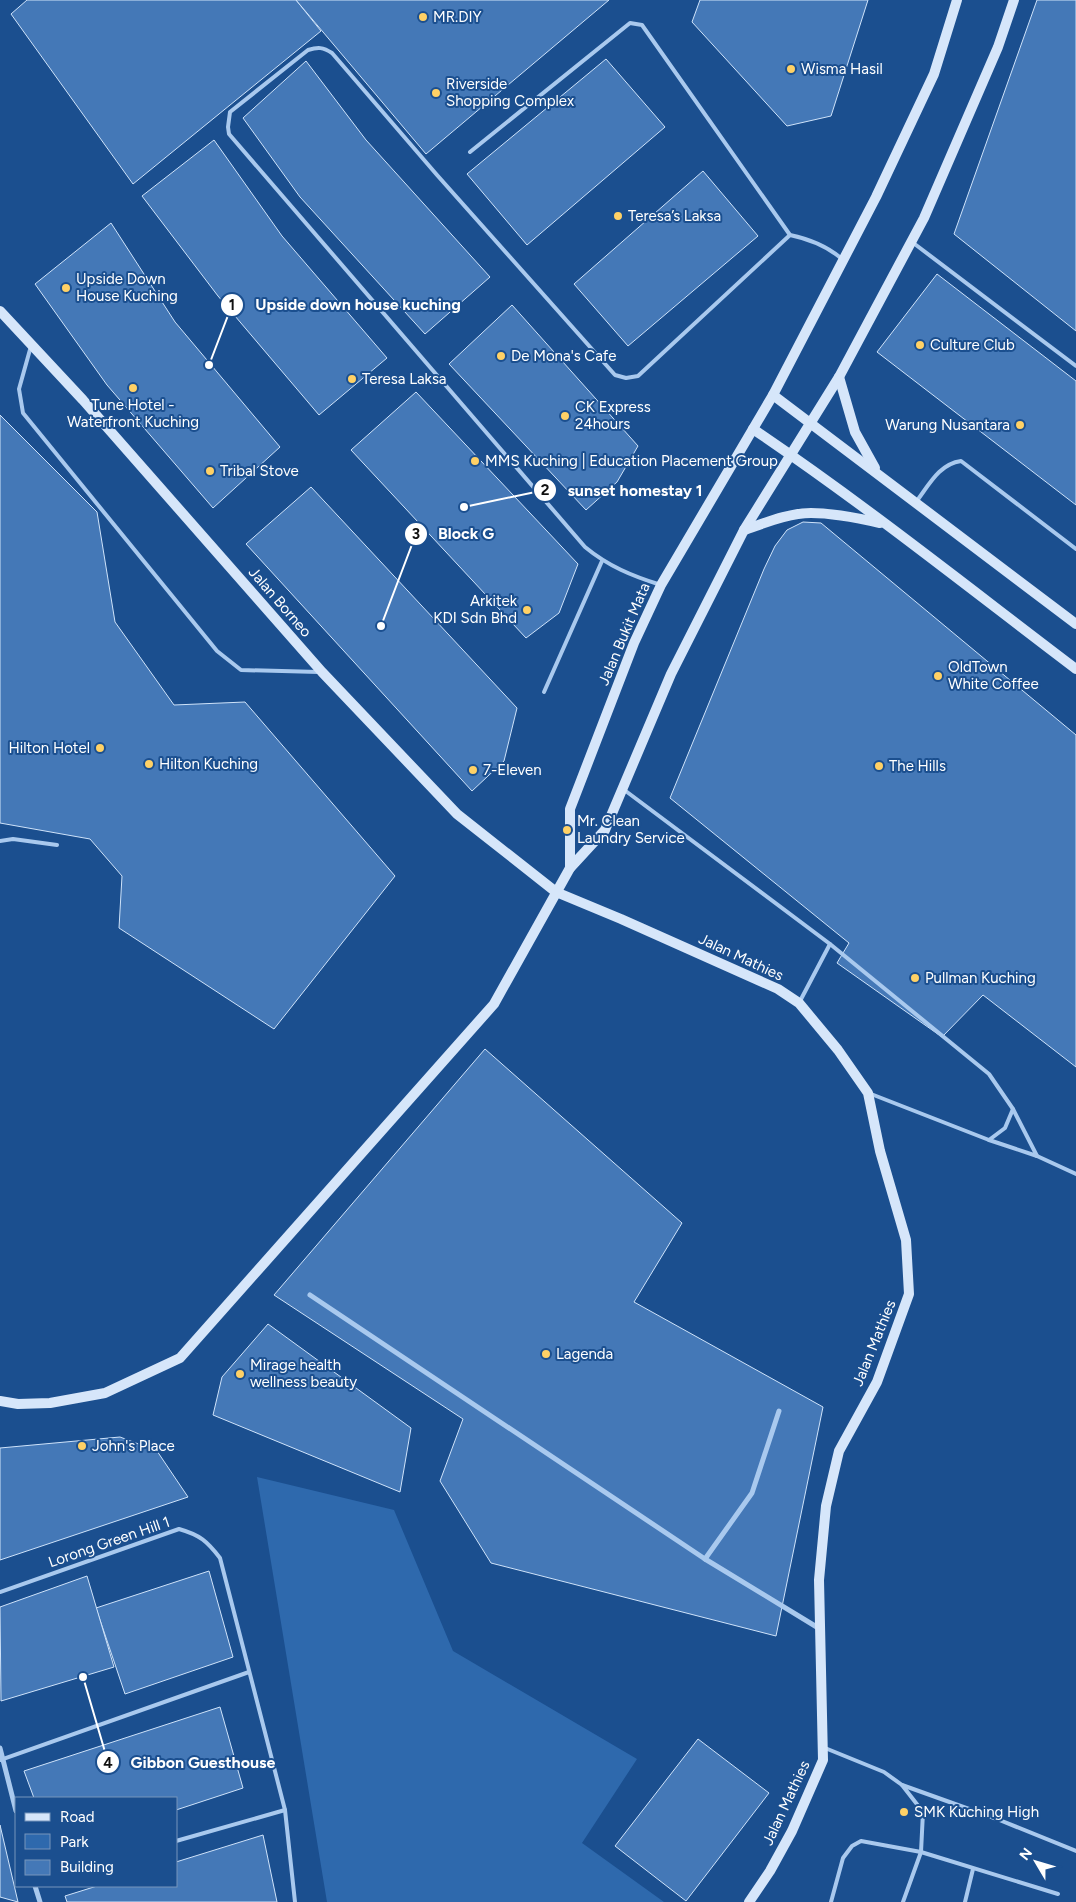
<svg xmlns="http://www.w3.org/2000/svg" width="1076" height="1902" viewBox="0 0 1076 1902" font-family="Figtree,sans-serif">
<rect width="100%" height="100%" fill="#1b4f8f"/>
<polygon fill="#2e69ad" points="257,1477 394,1510 453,1651 637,1759 582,1843 664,1902 327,1902"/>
<g fill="#4478b7" stroke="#cfe3fa">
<polygon points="27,0 296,0 321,31 133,184 11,14"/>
<polygon points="296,0 609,0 426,154"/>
<polygon points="700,0 868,0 831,116 787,126 692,22"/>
<polygon points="1037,0 1076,0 1076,331 954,234"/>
<polygon points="606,59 665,127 527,245 467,174"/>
<polygon points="306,61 366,140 490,277 425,334 300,197 243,118"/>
<polygon points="214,140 282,236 387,358 319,415 218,296 142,196"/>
<polygon points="703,171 758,236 628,346 574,284"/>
<polygon points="111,223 175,322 280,447 213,508 107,385 35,284"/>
<polygon points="937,274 1076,381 1076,505 877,352"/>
<polygon points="512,305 638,446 617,482 586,510 449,364"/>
<polygon points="416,392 578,564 559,613 526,638 351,450"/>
<polygon points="0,415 97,512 115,622 174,705 245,702 395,876 274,1029 119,928 122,876 90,839 0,823"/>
<polygon points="311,487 517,708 504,761 472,791 246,544"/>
<polygon points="803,522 821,523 1076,735 1076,1067 983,995 942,1037 837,963 849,943 670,798 764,569 775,546 787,530"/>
<polygon points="485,1049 682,1223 634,1302 823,1407 776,1636 491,1563 440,1481 463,1419 274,1295"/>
<polygon points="268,1324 411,1428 400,1492 213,1415 222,1377"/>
<polygon points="120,1437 157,1451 188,1497 0,1560 0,1448"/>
<polygon points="209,1571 233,1657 125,1694 96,1608"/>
<polygon points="87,1576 114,1667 1,1701 0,1607"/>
<polygon points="220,1707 243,1788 176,1810 176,1798 34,1798 24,1771"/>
<polygon points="698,1739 769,1793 686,1901 615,1846"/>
<polygon points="0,1825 18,1902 0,1897"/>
<polygon points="263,1835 277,1902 67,1902 65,1896 97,1886 176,1886 176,1862"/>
</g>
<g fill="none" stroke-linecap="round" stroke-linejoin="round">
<g stroke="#a9c9ee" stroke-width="4">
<path d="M 470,152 L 630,23 L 642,25 L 790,235 C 809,239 827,246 842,259"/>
<polyline points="912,242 1076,366"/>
<polyline points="31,346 19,389 23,413 217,651 241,670 319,672"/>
<path d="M 916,502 C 929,485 939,464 961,461 L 1076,549"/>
<path d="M 661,585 C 632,576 608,566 585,547 L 229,134 L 228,127 L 230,112 L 308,50 C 318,47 323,47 332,53 L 437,175 L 615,375 L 626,378 L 638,376 L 790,235"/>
<polyline points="544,692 602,561"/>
<polyline points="623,789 830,944 989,1074 1013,1109 1037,1156"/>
<polyline points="0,841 13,839 57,845"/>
<polyline points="799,1003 830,944"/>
<polyline points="871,1094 989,1140 1037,1156 1076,1174"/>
<polyline points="989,1140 1005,1128 1013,1109"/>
<path d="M 0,1592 L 179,1529 C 200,1535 207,1541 220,1558 L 285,1810 L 295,1902"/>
<polyline points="825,1748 884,1772 902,1785 997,1819 1076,1851"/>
<polyline points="0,1760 249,1672"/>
<polyline points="902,1785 923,1812 921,1852 903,1902"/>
<polyline points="176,1841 285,1810"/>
<polyline points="831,1902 843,1858 852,1846 861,1841 921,1852 1058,1894"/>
<polyline points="965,1902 973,1869"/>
</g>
<g stroke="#a9c9ee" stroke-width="5">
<polyline points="310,1295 705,1559 820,1629"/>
<polyline points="705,1559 752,1493 779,1411"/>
<polyline points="0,1748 16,1811"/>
<polyline points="35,1886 40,1902"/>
</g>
<g stroke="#d6e6fa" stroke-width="10">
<polyline points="0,311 83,400 322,672 457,814 556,892 621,919 778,989 799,1003 838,1050 868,1093 880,1151 906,1240 909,1294 877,1382 839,1451 826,1506 819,1580 823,1760 792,1831 770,1871 749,1902"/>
<polyline points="839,377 855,432 875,468"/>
<polyline points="773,395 1076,624"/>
<path d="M 753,429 C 864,504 969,588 1076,669"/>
<path d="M 744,530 C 765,523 789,513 811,513 C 834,513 858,518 880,523"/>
<polyline points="570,868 570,809 634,643 661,585 773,395 876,197 934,74 957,0"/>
<polyline points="0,1401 18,1404 50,1403 105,1393 180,1358 494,1004 570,868 605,830 671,674 744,530 839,377 924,218 998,47 1014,0"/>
</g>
</g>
<g fill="#ffd166" stroke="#1b4f8f" stroke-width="2">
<circle cx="423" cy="17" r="5"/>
<circle cx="791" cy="69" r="5"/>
<circle cx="436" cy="93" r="5"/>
<circle cx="618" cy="216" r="5"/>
<circle cx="66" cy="288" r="5"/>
<circle cx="920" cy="345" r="5"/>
<circle cx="501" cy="356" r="5"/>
<circle cx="352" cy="379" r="5"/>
<circle cx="133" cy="388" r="5"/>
<circle cx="565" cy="416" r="5"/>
<circle cx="1020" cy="425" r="5"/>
<circle cx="475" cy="461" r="5"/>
<circle cx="210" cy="471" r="5"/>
<circle cx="527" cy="610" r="5"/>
<circle cx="938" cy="676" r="5"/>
<circle cx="100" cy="748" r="5"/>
<circle cx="149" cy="764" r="5"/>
<circle cx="879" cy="766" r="5"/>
<circle cx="473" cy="770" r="5"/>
<circle cx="567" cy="830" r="5"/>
<circle cx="915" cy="978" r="5"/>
<circle cx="546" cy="1354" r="5"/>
<circle cx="240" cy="1374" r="5"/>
<circle cx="82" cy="1446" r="5"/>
<circle cx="904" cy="1812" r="5"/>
</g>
<g text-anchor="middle" stroke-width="4" stroke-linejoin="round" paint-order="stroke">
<g font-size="15" fill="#fff" stroke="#1b4f8f" text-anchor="start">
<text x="433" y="22">MR.DIY</text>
<text x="801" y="74">Wisma Hasil</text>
<text x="446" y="89">Riverside<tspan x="446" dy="17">Shopping Complex</tspan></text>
<text x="628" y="221">Teresa’s Laksa</text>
<text x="76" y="284">Upside Down<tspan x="76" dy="17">House Kuching</tspan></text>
<text x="930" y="350">Culture Club</text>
<text x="511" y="361">De Mona's Cafe</text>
<text x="362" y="384">Teresa Laksa</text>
<text x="133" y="410" text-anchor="middle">Tune Hotel -<tspan x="133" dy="17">Waterfront Kuching</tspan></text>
<text x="575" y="412">CK Express<tspan x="575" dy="17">24hours</tspan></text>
<text x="1010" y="430" text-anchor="end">Warung Nusantara</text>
<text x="485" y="466">MMS Kuching | Education Placement Group</text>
<text x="220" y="476">Tribal Stove</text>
<text x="517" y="606" text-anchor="end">Arkitek<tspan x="517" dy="17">KDI Sdn Bhd</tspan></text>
<text x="948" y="672">OldTown<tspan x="948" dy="17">White Coffee</tspan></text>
<text x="90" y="753" text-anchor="end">Hilton Hotel</text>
<text x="159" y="769">Hilton Kuching</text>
<text x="889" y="771">The Hills</text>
<text x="483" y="775">7-Eleven</text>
<text x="577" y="826">Mr. Clean<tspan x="577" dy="17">Laundry Service</tspan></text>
<text x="925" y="983">Pullman Kuching</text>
<text x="556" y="1359">Lagenda</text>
<text x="250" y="1370">Mirage health<tspan x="250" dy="17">wellness beauty</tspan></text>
<text x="92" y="1451">John's Place</text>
<text x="914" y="1817">SMK Kuching High</text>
</g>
<g font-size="15" fill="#fff" stroke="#1b4f8f">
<text transform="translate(280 602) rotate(49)" y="5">Jalan Borneo</text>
<text transform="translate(624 634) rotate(-67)" y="5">Jalan Bukit Mata</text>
<text transform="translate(741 957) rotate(25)" y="5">Jalan Mathies</text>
<text transform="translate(874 1343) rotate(-68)" y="5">Jalan Mathies</text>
<text transform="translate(109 1542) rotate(-19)" y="5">Lorong Green Hill 1</text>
<text transform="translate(786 1803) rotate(-65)" y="5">Jalan Mathies</text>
</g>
</g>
<path fill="none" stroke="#fff" stroke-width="2" d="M209 365L232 305M464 507L545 490M381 626L416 534M83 1677L108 1762"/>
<g fill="#fff" stroke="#1b4f8f" stroke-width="2">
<circle cx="209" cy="365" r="5"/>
<circle cx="464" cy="507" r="5"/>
<circle cx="381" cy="626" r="5"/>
<circle cx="83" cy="1677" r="5"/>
<circle cx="232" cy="305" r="12"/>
<circle cx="545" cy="490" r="12"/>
<circle cx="416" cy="534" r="12"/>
<circle cx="108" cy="1762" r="12"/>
</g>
<g font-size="15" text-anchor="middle" font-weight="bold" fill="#111">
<text x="232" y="310">1</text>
<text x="545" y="495">2</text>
<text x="416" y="539">3</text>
<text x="108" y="1768">4</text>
</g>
<g font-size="16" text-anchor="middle" font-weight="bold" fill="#fff" stroke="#1b4f8f" stroke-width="4" stroke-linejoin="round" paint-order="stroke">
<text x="358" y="310">Upside down house kuching</text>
<text x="635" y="496">sunset homestay 1</text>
<text x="466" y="539">Block G</text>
<text x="203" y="1768">Gibbon Guesthouse</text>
</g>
<rect x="15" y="1797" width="162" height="90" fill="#1b4f8f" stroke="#7695bc"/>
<rect x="25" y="1813" width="25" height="8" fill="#d6e6fa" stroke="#7695bc"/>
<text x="60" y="1822" font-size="15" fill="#ffffff">Road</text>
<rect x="25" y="1834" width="25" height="15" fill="#2e69ad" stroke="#7695bc"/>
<text x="60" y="1847" font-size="15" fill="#ffffff">Park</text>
<rect x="25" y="1860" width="25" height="15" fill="#4478b7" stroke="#7695bc"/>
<text x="60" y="1872" font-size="15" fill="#ffffff">Building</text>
<g transform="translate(1036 1862) rotate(308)" stroke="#1b4f8f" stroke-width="4" paint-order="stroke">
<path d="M0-4L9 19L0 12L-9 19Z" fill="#ffffff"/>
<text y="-8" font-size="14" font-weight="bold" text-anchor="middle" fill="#ffffff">N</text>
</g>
</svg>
